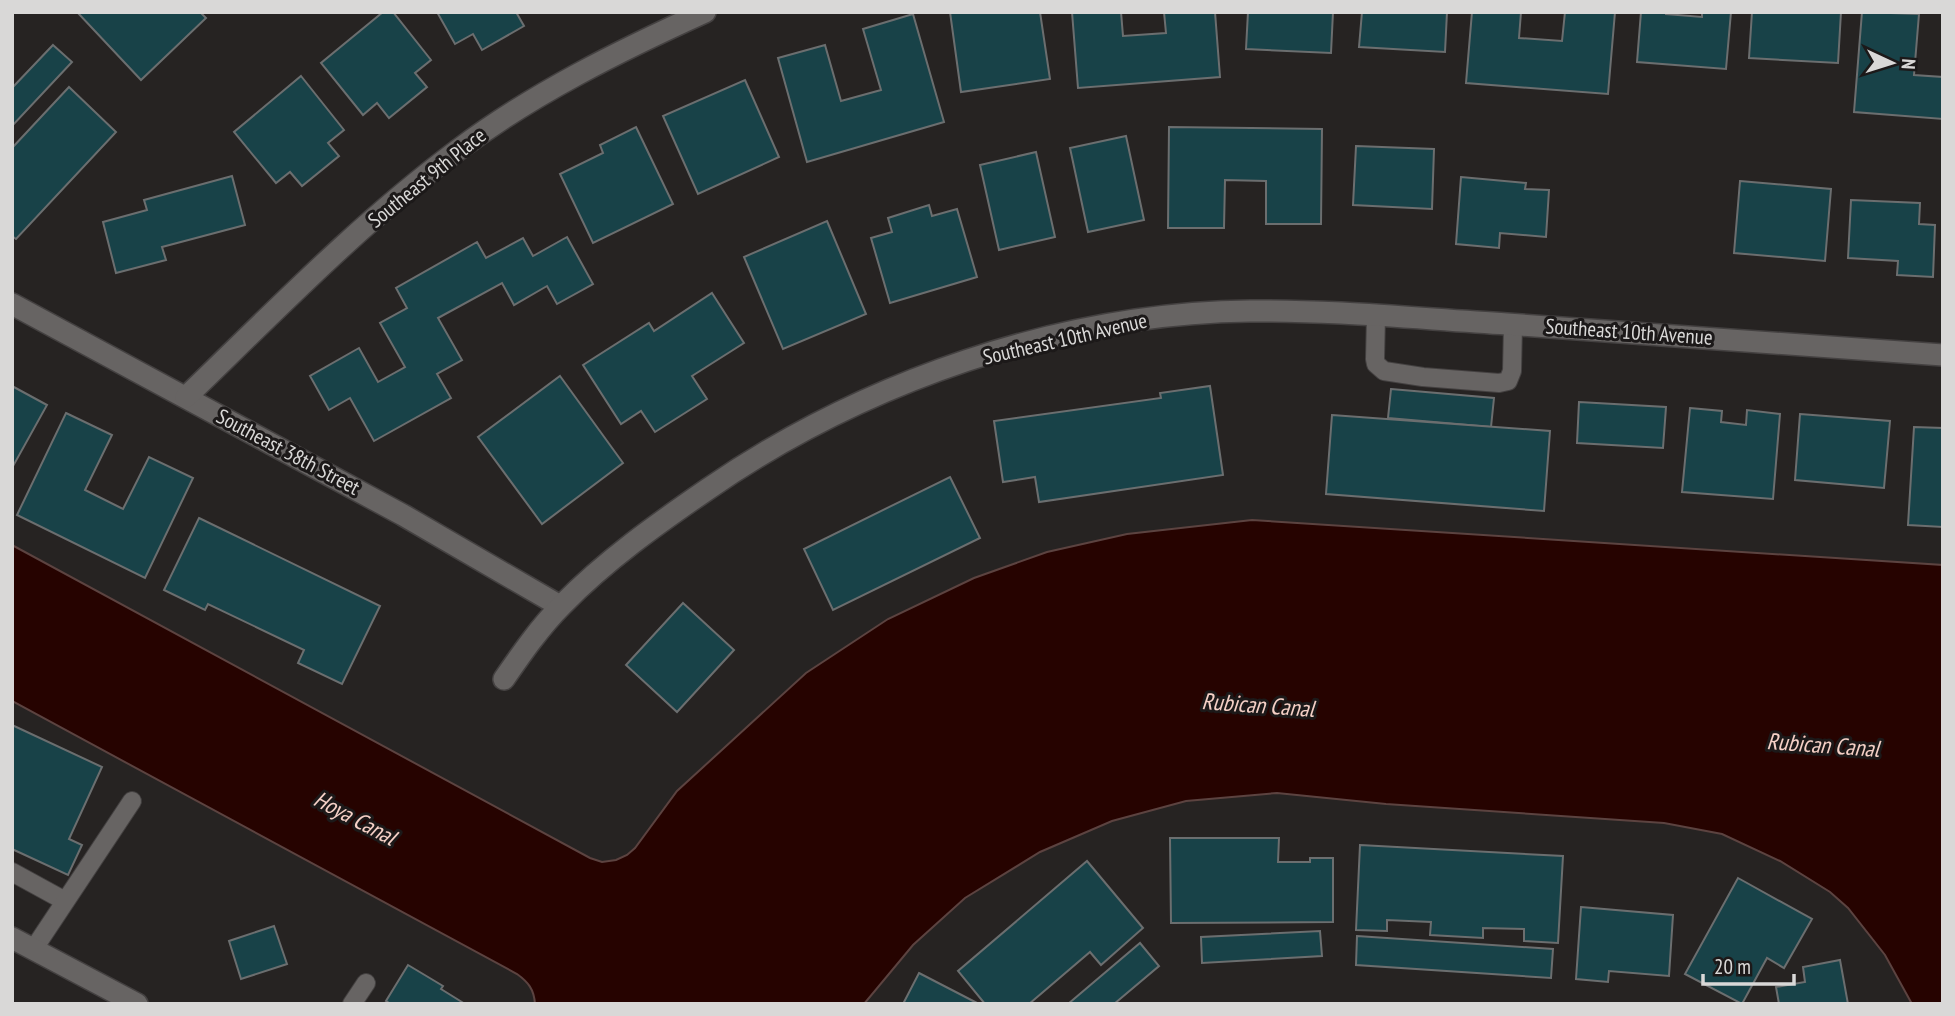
<svg xmlns="http://www.w3.org/2000/svg" width="1955" height="1016" viewBox="0 0 1955 1016" font-family="'PT Sans Narrow',sans-serif">
<rect width="100%" height="100%" fill="#262322"/>
<path fill="#260300" stroke="#5c4340" stroke-width="2" d="M 1252,520 L 1943,565 L 1943,1004 L 1912,1004 L 1885,955 L 1848,908 L 1830,892 L 1780,861 L 1722,834 L 1664,823 L 1386,804 L 1277,793 L 1186,801 L 1112,821 L 1040,852 L 965,898 L 913,945 L 864,1004 L 535,1004 C 534,989 528,982 517,974 L 12,701 L 12,545 L 590,858 L 602,862 L 616,860 L 627,855 L 635,848 L 677,791 L 806,673 L 888,619 L 974,578 L 1047,552 L 1127,534 Z"/>
<g fill="#184248" stroke="#6b6e6f" stroke-width="2">
<polygon points="77,12 200,12 206,18 141,80"/>
<polygon points="383,12 393,12 431,60 415,73 427,87 389,118 377,103 363,115 321,63"/>
<polygon points="437,12 516,12 524,26 482,50 473,34 455,44"/>
<polygon points="950,12 1040,12 1050,79 961,92"/>
<polygon points="1072,12 1121,12 1123,36 1166,33 1164,12 1215,12 1220,77 1078,88"/>
<polygon points="1248,12 1333,12 1331,53 1246,49"/>
<polygon points="1362,12 1447,12 1445,52 1359,47"/>
<polygon points="1472,12 1521,12 1519,38 1562,41 1565,12 1615,12 1608,94 1466,83"/>
<polygon points="1641,12 1666,12 1666,14 1702,17 1702,12 1731,12 1726,69 1637,62"/>
<polygon points="1752,12 1841,12 1838,63 1749,58"/>
<polygon points="1862,12 1919,14 1914,75 1943,77 1943,119 1854,112"/>
<polygon points="913,14 944,122 807,162 778,58 825,45 841,101 881,90 863,29"/>
<polygon points="53,45 72,62 12,126 12,88"/>
<polygon points="301,76 344,130 328,143 339,156 302,186 290,172 276,183 234,132"/>
<polygon points="745,80 779,157 698,194 663,116"/>
<polygon points="69,87 116,132 16,239 12,236 12,148"/>
<polygon points="636,127 673,204 593,243 560,174 603,153 600,145"/>
<polygon points="1169,127 1322,129 1321,224 1266,224 1266,181 1225,180 1224,228 1168,228"/>
<polygon points="1126,136 1144,220 1088,232 1070,148"/>
<polygon points="1356,146 1434,149 1432,209 1353,205"/>
<polygon points="1036,152 1055,237 999,250 980,165"/>
<polygon points="232,176 245,225 162,247 166,260 116,273 103,222 147,210 144,200"/>
<polygon points="1461,177 1526,183 1525,189 1549,190 1546,237 1500,233 1499,248 1456,244"/>
<polygon points="1740,181 1831,189 1825,261 1734,253"/>
<polygon points="1851,200 1920,203 1919,224 1935,225 1933,277 1897,275 1898,261 1848,258"/>
<polygon points="929,205 932,216 957,209 977,277 890,303 871,238 892,232 888,218"/>
<polygon points="827,221 866,314 783,349 744,257"/>
<polygon points="567,237 593,284 557,304 547,286 514,305 502,283 438,318 462,360 437,374 451,398 374,441 350,398 329,410 310,376 359,348 378,382 405,367 380,323 407,308 396,288 477,242 486,258 523,238 533,256"/>
<polygon points="712,293 744,343 692,376 707,399 655,432 641,411 621,424 583,365 649,323 654,331"/>
<polygon points="560,376 623,463 542,524 478,437"/>
<polygon points="12,386 47,405 12,468"/>
<polygon points="1210,386 1223,475 1039,502 1035,477 1003,482 994,421 1161,398 1160,393"/>
<polygon points="1391,389 1494,398 1491,427 1388,418"/>
<polygon points="1579,402 1666,407 1663,448 1577,443"/>
<polygon points="1690,408 1722,411 1721,422 1746,425 1747,410 1780,414 1773,499 1682,492"/>
<polygon points="66,413 112,435 85,490 123,509 149,457 193,478 145,578 17,515"/>
<polygon points="1800,414 1890,421 1884,488 1795,480"/>
<polygon points="1332,415 1550,431 1544,511 1326,494"/>
<polygon points="1914,427 1943,428 1943,527 1908,525"/>
<polygon points="950,477 980,538 833,610 804,549"/>
<polygon points="199,518 380,606 342,684 298,663 304,650 208,604 205,610 164,590"/>
<polygon points="683,603 734,650 677,712 626,665"/>
<polygon points="12,725 102,767 69,839 82,845 68,875 12,849"/>
<polygon points="1170,838 1279,838 1278,862 1310,862 1310,858 1333,858 1333,922 1171,923"/>
<polygon points="1360,845 1563,856 1558,943 1524,941 1524,929 1483,928 1483,938 1430,935 1431,922 1387,920 1387,931 1356,930"/>
<polygon points="1087,861 1143,928 1101,965 1090,952 1029,1004 985,1004 958,971"/>
<polygon points="1738,878 1812,919 1784,968 1767,958 1742,1004 1685,974"/>
<polygon points="1581,907 1673,915 1669,976 1609,971 1608,982 1576,979"/>
<polygon points="274,926 287,964 241,979 229,941"/>
<polygon points="1320,931 1322,956 1202,963 1201,937"/>
<polygon points="1357,936 1553,949 1551,978 1356,965"/>
<polygon points="1140,943 1159,966 1114,1004 1068,1004"/>
<polygon points="1840,960 1848,1004 1779,1004 1776,987 1805,982 1803,967"/>
<polygon points="408,965 443,986 441,989 465,1004 391,1004 386,1001"/>
<polygon points="919,973 979,1004 903,1004"/>
</g>
<g fill="none" stroke-linecap="round" stroke-linejoin="round">
<defs>
<g id="lane">
<polyline points="1376,316 1375,359 1376,364 1384,371 1423,377 1499,383 1508,381 1512,371 1513,325"/>
<polyline points="12,872 65,901"/>
<polyline points="33,950 132,801"/>
<polyline points="352,1004 366,983"/>
</g>
<g id="street">
<polyline points="12,304 403,515 560,606"/>
<path d="M 186,397 C 274,312 360,223 458,150 C 532,94 621,50 705,12"/>
<path d="M 504,679 C 522,653 540,627 562,605 C 606,560 657,524 708,489 C 863,382 1061,313 1250,311 C 1335,310 1421,319 1507,324 C 1652,333 1797,344 1943,355"/>
<polyline points="12,938 137,1004"/>
</g>
</defs>
<use href="#lane" stroke="#444141" stroke-width="20"/>
<use href="#street" stroke="#444141" stroke-width="24"/>
<use href="#lane" stroke="#676463" stroke-width="18"/>
<use href="#street" stroke="#676463" stroke-width="21"/>
</g>
<g text-anchor="middle" stroke-width="6" stroke-linejoin="round" paint-order="stroke">
<g font-size="21" fill="#d9d8d7" stroke="#1c1919">
<text transform="translate(427 178) rotate(-39)" y="7">Southeast 9th Place</text>
<text transform="translate(1629 332) rotate(4)" y="7">Southeast 10th Avenue</text>
<text transform="translate(1065 339) rotate(-13)" y="7">Southeast 10th Avenue</text>
<text transform="translate(288 452) rotate(28)" y="7">Southeast 38th Street</text>
</g>
<g font-size="23" font-style="italic" fill="#f5d0c6" stroke="#1c1919">
<text transform="translate(1258 705) rotate(4)" y="8">Rubican Canal</text>
<text transform="translate(1823 745) rotate(4)" y="8">Rubican Canal</text>
<text transform="translate(355 818) rotate(28)" y="8">Hoya Canal</text>
</g>
</g>
<rect width="1955" height="1016" fill="none" stroke="#d9d8d7" stroke-width="28"/>
<g transform="translate(1892 63) rotate(94)" stroke="#1c1919" stroke-width="5" paint-order="stroke">
<path d="M0-5L12 26L0 18L-12 26Z" fill="#d9d8d7"/>
<text y="-10" font-size="19" font-weight="bold" text-anchor="middle" fill="#d9d8d7">N</text>
</g>
<path d="M1703 974v10h91v-10" fill="none" stroke="#d9d8d7" stroke-width="3.5"/>
<text x="1714" y="974" font-size="21" fill="#d9d8d7" stroke="#1c1919" stroke-width="5" paint-order="stroke">20 m</text>
</svg>
